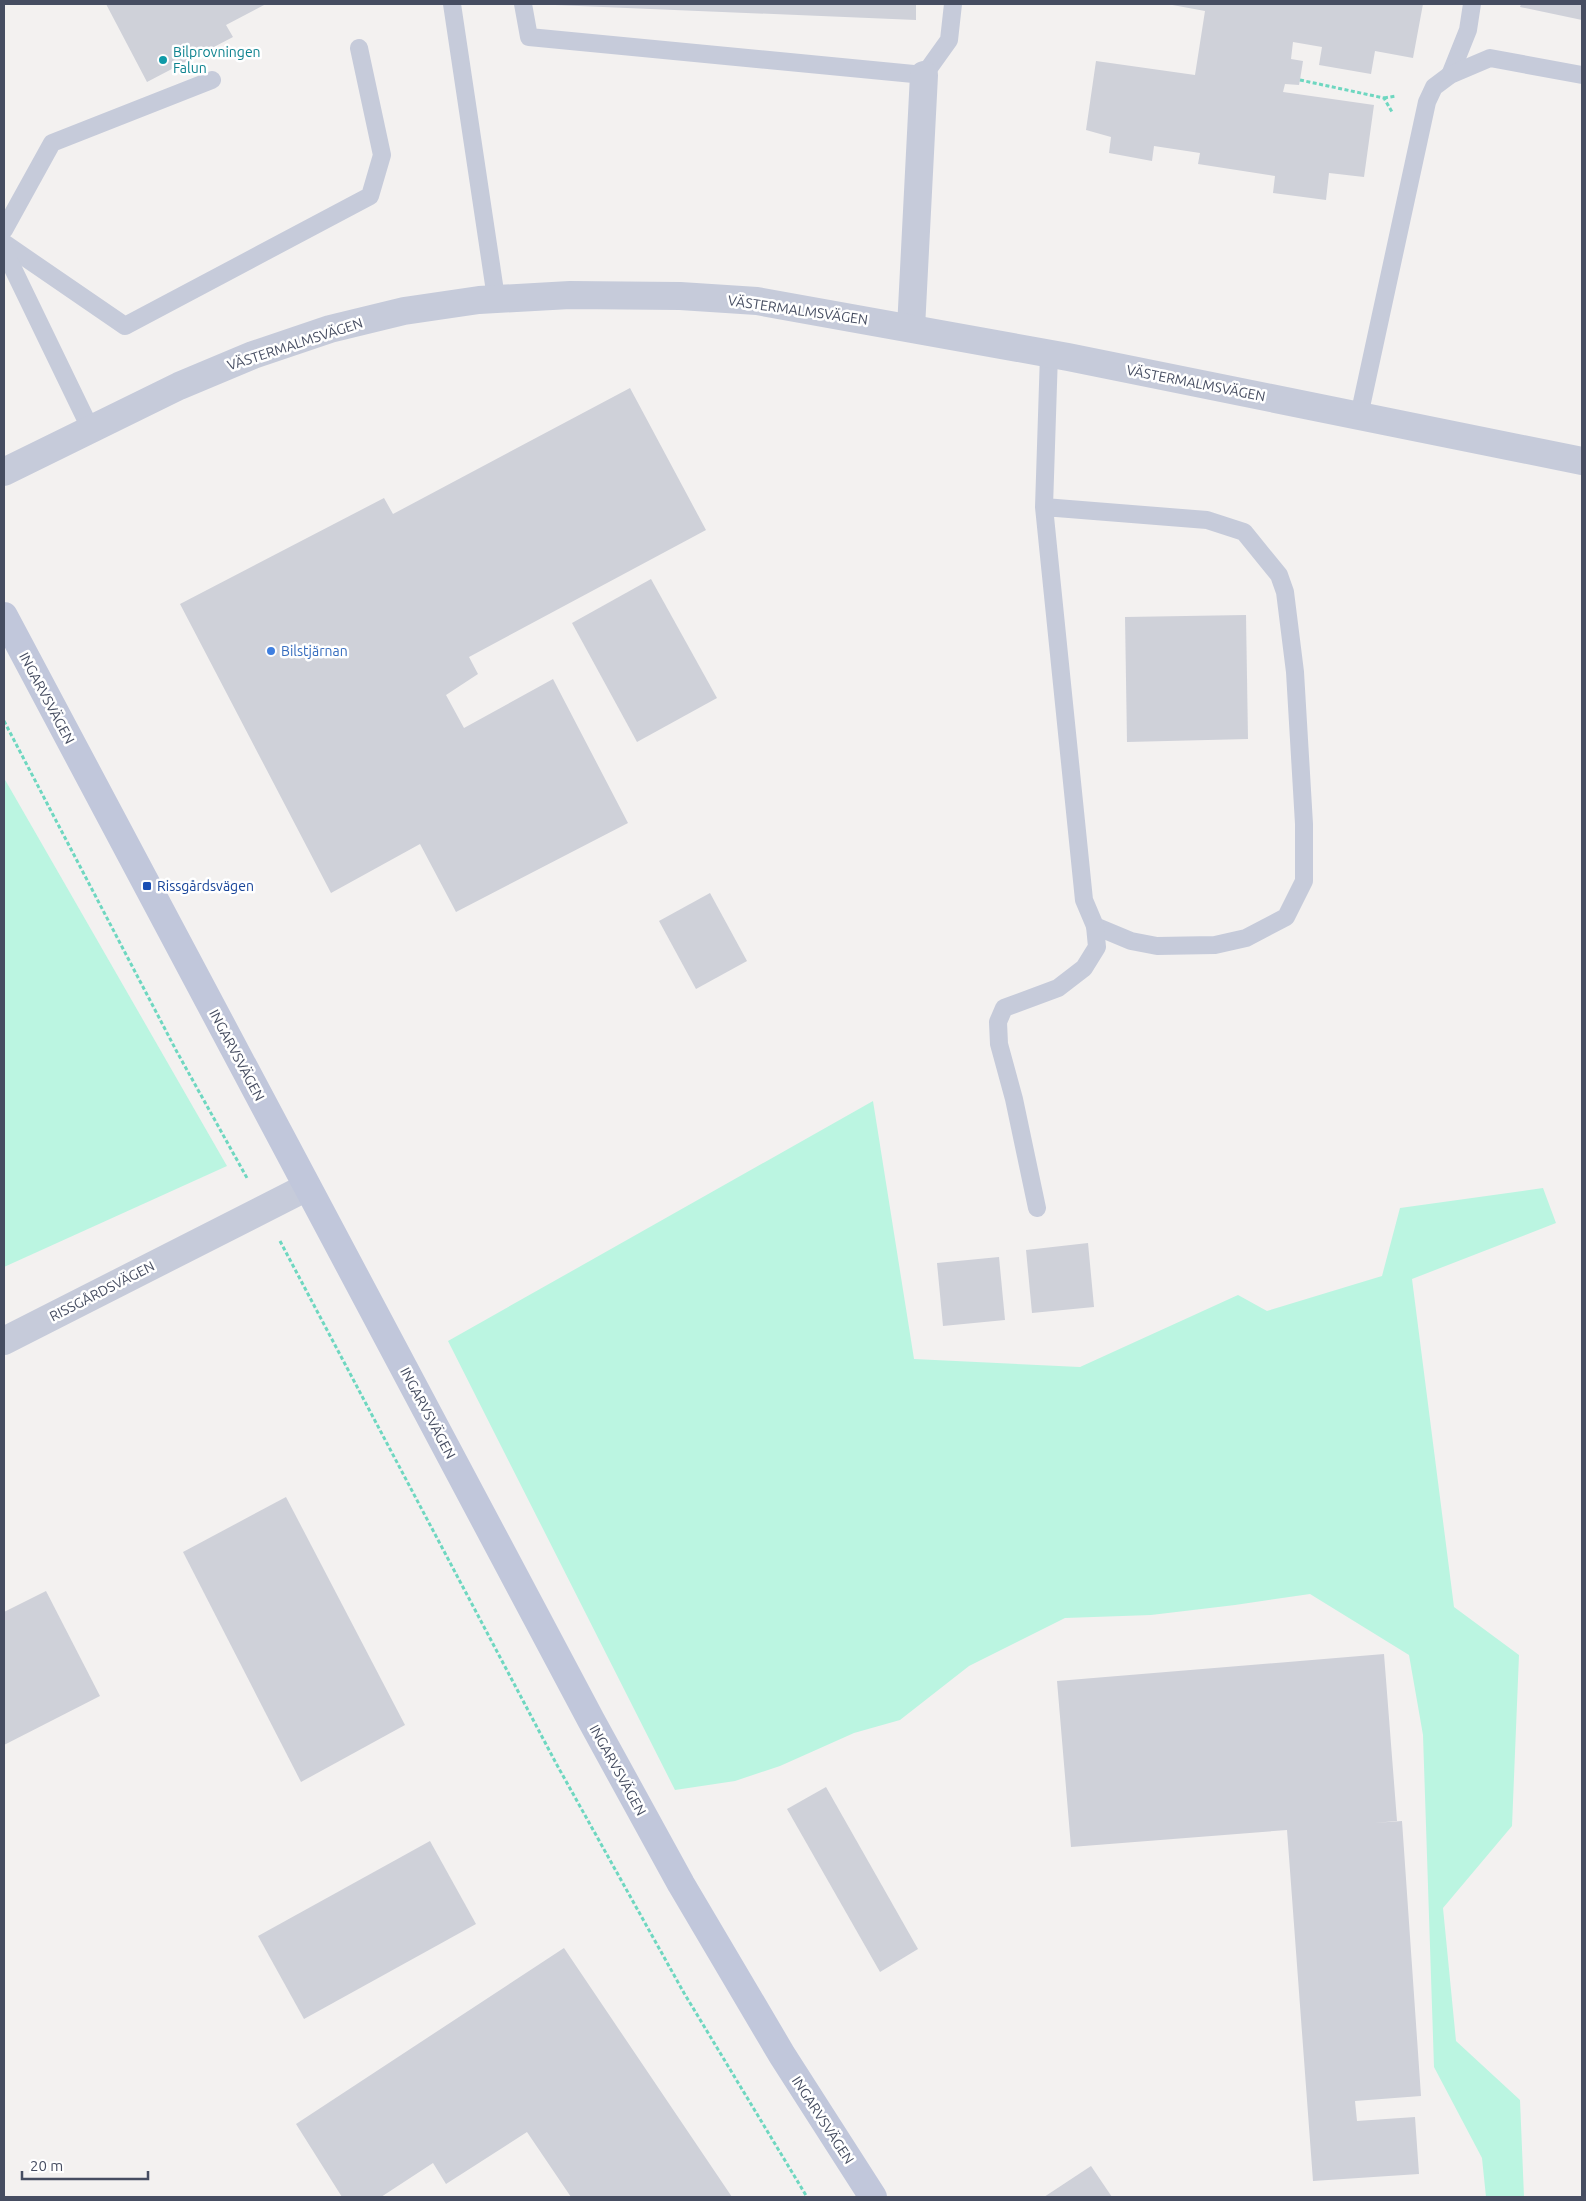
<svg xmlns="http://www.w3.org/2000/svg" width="1586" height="2201" viewBox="0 0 1586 2201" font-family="Ubuntu,sans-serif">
<rect width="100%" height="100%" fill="#f3f1f0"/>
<g fill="#bbf5e1">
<polygon points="4,778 227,1166 4,1267"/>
<polygon points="873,1101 914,1359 1080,1367 1238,1295 1267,1311 1382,1276 1400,1208 1543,1188 1556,1223 1412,1279 1454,1607 1519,1655 1512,1826 1443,1908 1456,2041 1520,2100 1524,2197 1486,2197 1482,2158 1434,2067 1423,1735 1409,1655 1310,1594 1235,1605 1151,1615 1065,1618 969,1666 900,1720 854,1733 780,1766 735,1781 675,1790 448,1341"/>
</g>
<g fill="#cfd1d9">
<polygon points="106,4 266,4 226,25 233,37 147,82"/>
<polygon points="555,4 916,4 916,20 555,5"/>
<polygon points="1167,4 1423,4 1413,58 1375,51 1371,74 1319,65 1322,47 1293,42 1291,59 1303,61 1300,80 1299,85 1285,84 1283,92 1374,105 1364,177 1329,173 1326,200 1273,193 1275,176 1198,164 1200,153 1154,146 1152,161 1109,153 1111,137 1086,130 1096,61 1195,75 1205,11"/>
<polygon points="1521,4 1582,4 1582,20 1520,7"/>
<polygon points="630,388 706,530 469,657 478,674 446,695 464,728 553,679 628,823 456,912 420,844 331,893 180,604 384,498 393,514"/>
<polygon points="651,579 717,698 637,742 572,623"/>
<polygon points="1246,615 1248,739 1127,742 1125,617"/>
<polygon points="710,893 747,961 696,989 659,921"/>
<polygon points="1088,1243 1094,1307 1032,1313 1026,1250"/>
<polygon points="999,1257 1005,1320 943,1326 937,1263"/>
<polygon points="286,1497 405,1725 301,1782 183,1552"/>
<polygon points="46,1591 100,1696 4,1745 4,1612"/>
<polygon points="1384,1654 1397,1821 1374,1823 1402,1821 1421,2096 1355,2101 1357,2121 1415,2117 1419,2174 1313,2181 1287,1830 1071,1847 1057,1681"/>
<polygon points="826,1787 918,1949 880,1972 787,1809"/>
<polygon points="430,1841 476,1924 304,2019 258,1936"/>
<polygon points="564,1948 732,2197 571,2197 527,2132 446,2184 433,2163 381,2197 342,2197 296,2124"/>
<polygon points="1091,2166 1112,2197 1044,2197"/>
</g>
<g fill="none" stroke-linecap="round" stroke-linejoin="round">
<g stroke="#6ed7c0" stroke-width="3" stroke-dasharray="4 2.5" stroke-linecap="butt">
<polyline points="1300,80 1384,98 1392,112"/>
<polyline points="1384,98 1396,96"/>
<polyline points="4,721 177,1052 247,1178"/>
<polyline points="280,1241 557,1765 684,1993 807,2197"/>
</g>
<g stroke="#c6cbda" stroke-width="18">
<polyline points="452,4 496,298"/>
<polyline points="523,4 529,37 924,75 949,40 953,4"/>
<polyline points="1450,75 1468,30 1472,4"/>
<polyline points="4,230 52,143 212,80"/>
<polyline points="4,243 125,326 370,196 382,155 359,48"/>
<polyline points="4,250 91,430"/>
<polyline points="1359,416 1427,102 1434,87 1450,75 1490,58 1582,75"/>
<polyline points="1044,507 1207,520 1244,532 1279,575 1285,592 1295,672 1304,824 1304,881 1286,917 1246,938 1215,945 1157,946 1131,941 1095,926 1084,900 1044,507 1049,354"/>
<polyline points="1037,1208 1014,1099 999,1044 998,1022 1004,1008 1058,988 1084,968 1097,947 1095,926"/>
</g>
<g stroke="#c6cbda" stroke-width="28">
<polyline points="911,328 924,75"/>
<polyline points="4,472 179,386 253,355 330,329 404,311 479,300 570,295 680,296 757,301 1068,357 1582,461"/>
<polyline points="4,1341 307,1187"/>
</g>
<polyline stroke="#c1c7db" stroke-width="28" points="4,616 591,1720 681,1884 782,2055 873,2197"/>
</g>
<circle fill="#0f9aa8" stroke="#fff" stroke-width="2" cx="163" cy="60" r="5"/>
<circle fill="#3f7fe0" stroke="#fff" stroke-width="2" cx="271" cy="651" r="5"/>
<rect fill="#1a4fb4" stroke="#fff" stroke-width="2" x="142" y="881" width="10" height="10" rx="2.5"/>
<g text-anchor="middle" stroke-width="5" stroke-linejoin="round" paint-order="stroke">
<g font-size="14" fill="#0d838f" stroke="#fff" text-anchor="start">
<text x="173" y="57">Bilprovningen<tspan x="173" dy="16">Falun</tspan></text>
</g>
<g font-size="14" fill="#464d61" stroke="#fff">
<text transform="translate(798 310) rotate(8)" y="5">VÄSTERMALMSVÄGEN</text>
<text transform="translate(295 344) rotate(-18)" y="5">VÄSTERMALMSVÄGEN</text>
<text transform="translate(1196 383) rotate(11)" y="5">VÄSTERMALMSVÄGEN</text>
<text transform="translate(47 698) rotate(62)" y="5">INGARVSVÄGEN</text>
<text transform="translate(237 1055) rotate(62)" y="5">INGARVSVÄGEN</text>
<text transform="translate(102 1291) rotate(-27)" y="5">RISSGÅRDSVÄGEN</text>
<text transform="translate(428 1413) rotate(62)" y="5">INGARVSVÄGEN</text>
<text transform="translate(618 1770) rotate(61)" y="5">INGARVSVÄGEN</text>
<text transform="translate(823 2120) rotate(57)" y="5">INGARVSVÄGEN</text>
</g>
<g font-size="14" fill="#366cbe" stroke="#fff" text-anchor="start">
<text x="281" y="656">Bilstjärnan</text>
</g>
<g font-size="14" fill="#164399" stroke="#fff" text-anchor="start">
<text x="157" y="891">Rissgårdsvägen</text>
</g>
</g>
<rect width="1586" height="2201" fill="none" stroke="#464d61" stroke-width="10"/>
<path d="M22 2171v8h126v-8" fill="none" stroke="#464d61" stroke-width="2.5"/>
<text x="30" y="2171" font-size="15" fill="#464d61" stroke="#ffffff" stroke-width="4" paint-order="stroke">20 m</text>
</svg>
